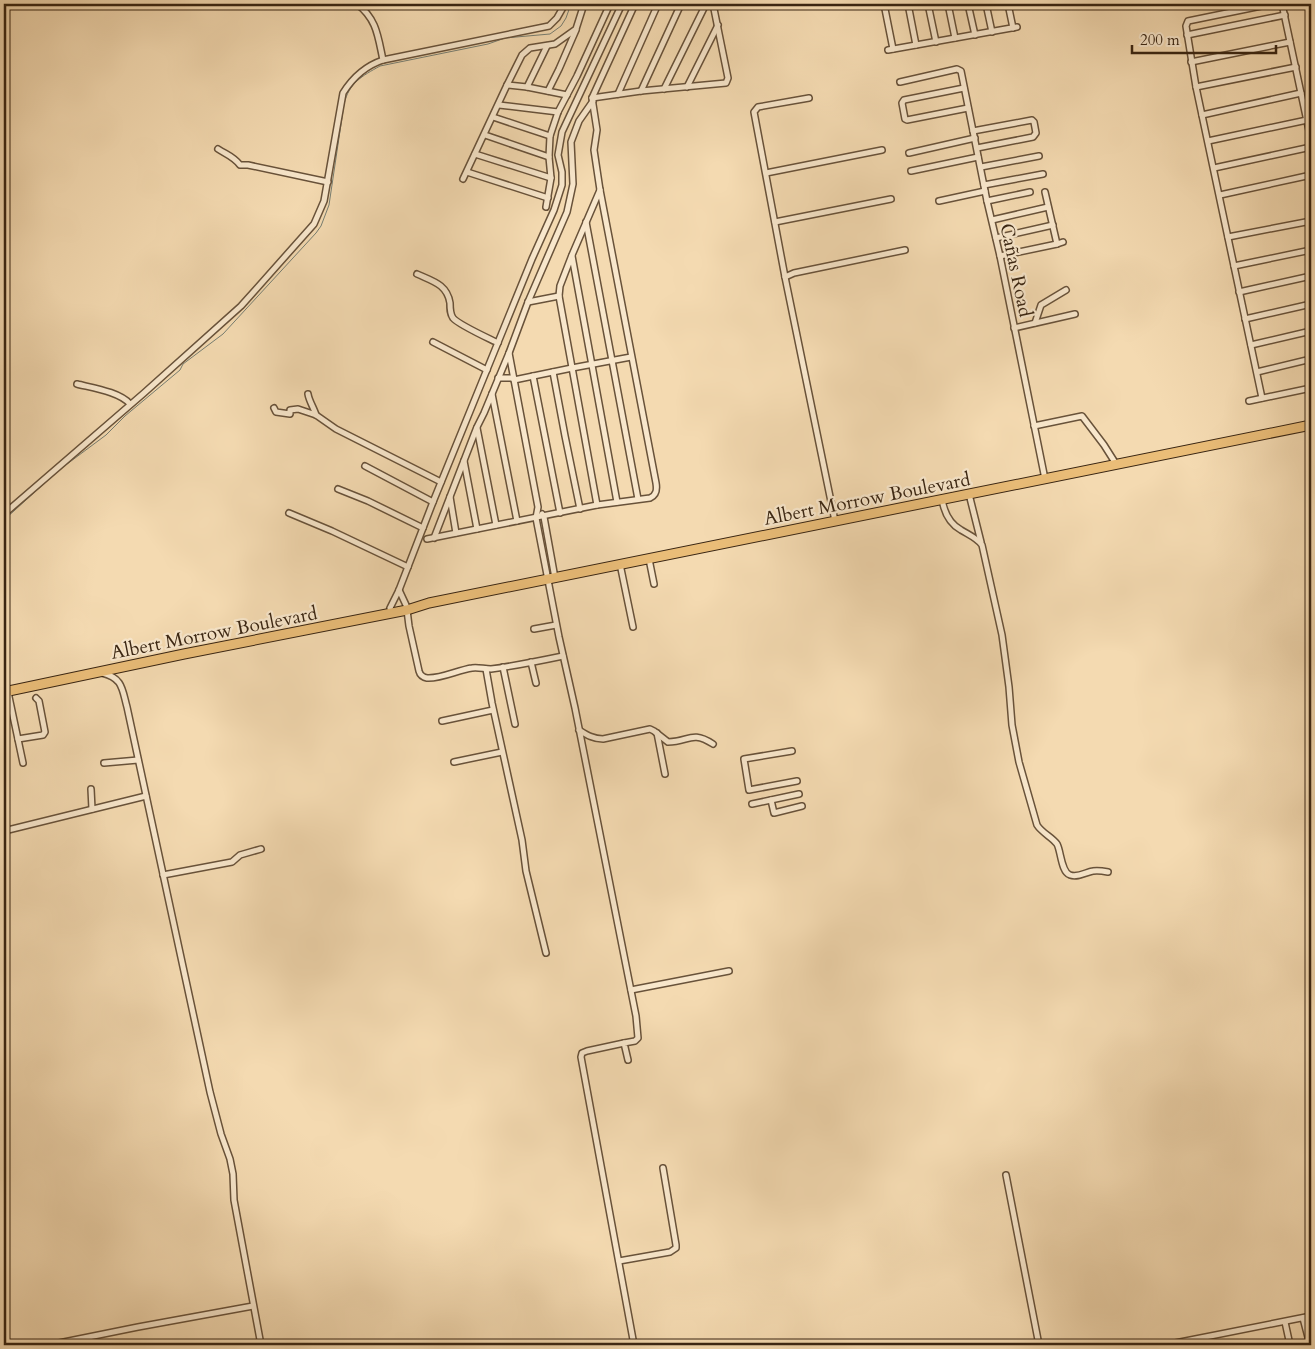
<svg xmlns="http://www.w3.org/2000/svg" width="1315" height="1349" viewBox="0 0 1315 1349" font-family="Cardo,serif">
<rect width="100%" height="100%" fill="#f4dab1"/>
<filter id="stains"><feTurbulence type="fractalNoise" baseFrequency=".004" numOctaves="4"/><feColorMatrix values="0 0 0 0 .2 0 0 0 0 .09 0 0 0 0 .02 0 0 0 .5 -.17"/></filter>
<radialGradient id="worn" r=".72"><stop offset=".6" stop-color="#630" stop-opacity="0"/><stop offset="1" stop-color="#630" stop-opacity=".3"/></radialGradient>
<g fill="none" stroke-linecap="round" stroke-linejoin="round">
<path stroke="#767e73" stroke-width="1" d="M 4,520 L 59,470 L 106,435 L 125,416 L 180,370 L 183,364 L 223,334 L 316,233 L 321,226 L 329,205 L 344,104 C 349,83 362,76 380,66 L 488,44 L 505,38 L 550,34 L 561,26 L 566,18 L 571,4"/>
<defs>
<g id="minor">
<path d="M 357,4 C 377,19 378,37 383,60"/>
<polyline points="884,4 893,49"/>
<polyline points="908,4 916,45"/>
<polyline points="928,4 936,42"/>
<polyline points="948,4 955,38"/>
<polyline points="968,4 975,35"/>
<polyline points="986,4 992,32"/>
<polyline points="1008,4 1013,28"/>
<polyline points="1282,4 1311,140"/>
<polyline points="1187,35 1285,15"/>
<polyline points="888,50 1017,27"/>
<polyline points="1191,62 1290,42"/>
<polyline points="900,82 957,69 961,71 987,201 1000,256 1045,479"/>
<polyline points="507,85 527,87 567,95"/>
<polyline points="527,87 547,46"/>
<polyline points="687,87 718,25"/>
<polyline points="1196,87 1296,67"/>
<polyline points="964,88 904,100 902,103 905,119 907,120 968,108"/>
<polyline points="664,89 706,4"/>
<polyline points="548,91 559,69 576,30"/>
<polyline points="641,91 681,4"/>
<polyline points="618,94 658,4"/>
<polyline points="592,98 641,91 726,83 728,78 713,4"/>
<polyline points="809,98 758,107 754,112 785,277 835,521"/>
<polyline points="593,101 579,121 571,142 573,184 567,212 528,302 509,353 538,507 536,518 559,637 575,708 636,1016 638,1038 635,1041 624,1043 628,1060"/>
<polyline points="499,105 558,112"/>
<polyline points="1202,115 1301,93"/>
<polyline points="493,117 550,136"/>
<polyline points="973,131 1032,120 1034,122 1036,133 1033,137 977,148"/>
<polyline points="485,135 549,157"/>
<polyline points="1208,141 1307,120"/>
<path d="M 218,149 C 227,155 233,156 240,165 L 248,165 L 328,182"/>
<polyline points="909,153 975,138"/>
<polyline points="475,154 551,178"/>
<polyline points="981,167 1039,156"/>
<polyline points="1214,168 1311,147"/>
<polyline points="911,171 978,157"/>
<polyline points="467,172 548,198"/>
<polyline points="766,173 882,150"/>
<polyline points="463,179 507,85 522,55 530,48 555,44 576,29 584,4"/>
<polyline points="984,185 1043,174"/>
<polyline points="1045,192 1057,244"/>
<polyline points="1220,195 1311,175"/>
<polyline points="939,201 985,191"/>
<polyline points="987,201 1030,192"/>
<polyline points="546,207 551,178 549,157 550,136 558,112 577,76 610,4"/>
<polyline points="992,220 1048,207"/>
<polyline points="586,222 638,499"/>
<polyline points="775,222 891,199"/>
<polyline points="1228,237 1311,221"/>
<polyline points="996,238 1053,225"/>
<polyline points="572,256 617,502"/>
<polyline points="1000,256 1057,244 1063,242"/>
<polyline points="1234,266 1311,250"/>
<path d="M 417,274 C 432,281 447,284 450,303 C 450,309 450,314 453,318 C 459,325 488,338 498,343"/>
<polyline points="785,277 794,273 905,250"/>
<polyline points="1239,292 1311,276"/>
<polyline points="528,302 559,296"/>
<polyline points="1245,319 1311,304"/>
<polyline points="1035,323 1041,305 1066,290"/>
<polyline points="1014,328 1075,314"/>
<polyline points="433,342 487,370"/>
<polyline points="1251,345 1311,331"/>
<polyline points="553,372 565,436 580,509"/>
<polyline points="1257,372 1311,359"/>
<polyline points="533,376 560,513"/>
<polyline points="498,378 513,378"/>
<polyline points="514,380 572,368 631,357"/>
<path d="M 77,384 C 93,388 120,392 130,404"/>
<path d="M 308,394 C 309,401 314,408 316,415"/>
<polyline points="492,394 517,521"/>
<polyline points="1262,398 1196,87 1186,26 1188,21 1271,4"/>
<polyline points="1249,401 1311,388"/>
<polyline points="274,408 276,412 290,414 290,410 298,409 316,415 336,429 441,482"/>
<polyline points="1034,426 1082,416 1104,445 1116,464"/>
<polyline points="477,428 496,525"/>
<polyline points="464,461 477,529"/>
<polyline points="365,466 433,502"/>
<polyline points="338,489 368,501 423,528"/>
<polyline points="969,494 981,542"/>
<polyline points="450,497 456,533"/>
<path d="M 942,499 C 944,512 950,524 961,530 C 969,535 977,538 982,545 L 1002,635 L 1009,687 L 1012,725 L 1019,762 L 1037,825 C 1042,833 1052,837 1057,844 C 1061,851 1061,872 1070,875 C 1078,878 1086,872 1093,871 C 1098,870 1103,871 1108,872"/>
<polyline points="597,505 559,296 560,286 572,255 600,190"/>
<polyline points="289,513 332,531 408,567"/>
<path d="M 4,514 L 144,393 L 241,306 L 314,224 L 324,201 L 343,93 C 353,77 365,66 383,60 L 549,26 L 557,18 L 565,4"/>
<polyline points="542,514 544,517 555,578"/>
<polyline points="434,538 477,427 484,413 509,353"/>
<path d="M 427,539 L 597,505 L 650,498 C 657,495 657,489 656,483 L 600,190 L 594,150 L 597,130 L 592,98 L 635,4"/>
<polyline points="649,559 654,584"/>
<polyline points="620,564 633,627"/>
<polyline points="399,590 406,605"/>
<polyline points="390,608 399,590 433,502 532,259 554,210 562,185 562,172 558,155 562,132 622,4"/>
<path d="M 407,610 L 409,626 L 419,671 C 420,675 422,677 427,678 C 441,679 458,670 472,668 C 478,667 484,669 491,669 C 515,666 539,661 563,656"/>
<polyline points="534,629 556,625"/>
<polyline points="531,662 536,683"/>
<polyline points="503,667 515,724"/>
<polyline points="486,669 492,703 522,840 526,871 546,953"/>
<path d="M 102,673 C 123,678 122,689 127,707 L 210,1092 L 221,1134 L 230,1159 L 233,1174 L 234,1200 L 261,1345"/>
<polyline points="8,692 23,763"/>
<polyline points="442,721 493,710"/>
<path d="M 579,730 C 587,735 593,739 603,739 L 650,729 L 654,731 L 668,742 C 689,742 691,730 713,744"/>
<polyline points="657,733 665,774"/>
<polyline points="18,739 43,735 45,732 39,701 36,698"/>
<polyline points="792,751 744,759 749,790 797,781"/>
<polyline points="454,762 502,752"/>
<polyline points="104,763 138,760"/>
<polyline points="91,789 92,809"/>
<polyline points="771,800 774,813 802,806"/>
<polyline points="752,804 799,794"/>
<polyline points="4,831 146,796"/>
<polyline points="163,875 232,862 240,855 261,849"/>
<polyline points="631,990 729,971"/>
<polyline points="624,1043 587,1051 582,1053 581,1057 634,1345"/>
<polyline points="1006,1175 1039,1345"/>
<polyline points="619,1261 670,1252 676,1248 676,1245 663,1168"/>
<polyline points="1303,1318 1310,1345"/>
<polyline points="1285,1322 1290,1345"/>
<polyline points="49,1345 138,1327 253,1306"/>
<polyline points="1165,1345 1311,1316"/>
</g>
<polyline id="trunk" points="4,692 184,654 407,610 429,603 1311,425"/>
</defs>
<use href="#minor" stroke="#68523a" stroke-width="8"/>
<use href="#trunk" stroke="#392512" stroke-width="11"/>
<use href="#minor" stroke="#f8e7cc" stroke-width="5"/>
<use href="#trunk" stroke="#eabd78" stroke-width="9"/>
</g>
<g text-anchor="middle" stroke-width="4.5" stroke-linejoin="round" paint-order="stroke">
<g font-size="19" fill="#392512" stroke="#f8e7cc">
<text transform="translate(1017 270) rotate(78)" y="7">Cañas Road</text>
<text transform="translate(867 498) rotate(-11)" y="7">Albert Morrow Boulevard</text>
<text transform="translate(214 632) rotate(-11)" y="7">Albert Morrow Boulevard</text>
</g>
</g>
<rect width="1315" height="1349" fill="none" stroke="#f4dab1" stroke-width="20"/>
<rect x="5" y="5" width="1305" height="1339" fill="none" stroke="#392512" stroke-width="2.5"/>
<rect x="10" y="10" width="1295" height="1329" fill="none" stroke="#392512"/>
<path d="M1132 45v8h144v-8" fill="none" stroke="#392512" stroke-width="2.5"/>
<text x="1140" y="45" font-size="15" fill="#392512" stroke="#f8e7cc" stroke-width="4" paint-order="stroke">200 m</text>
<rect width="100%" height="100%" filter="url(#stains)"/>
<rect width="100%" height="100%" fill="url(#worn)"/>
</svg>
